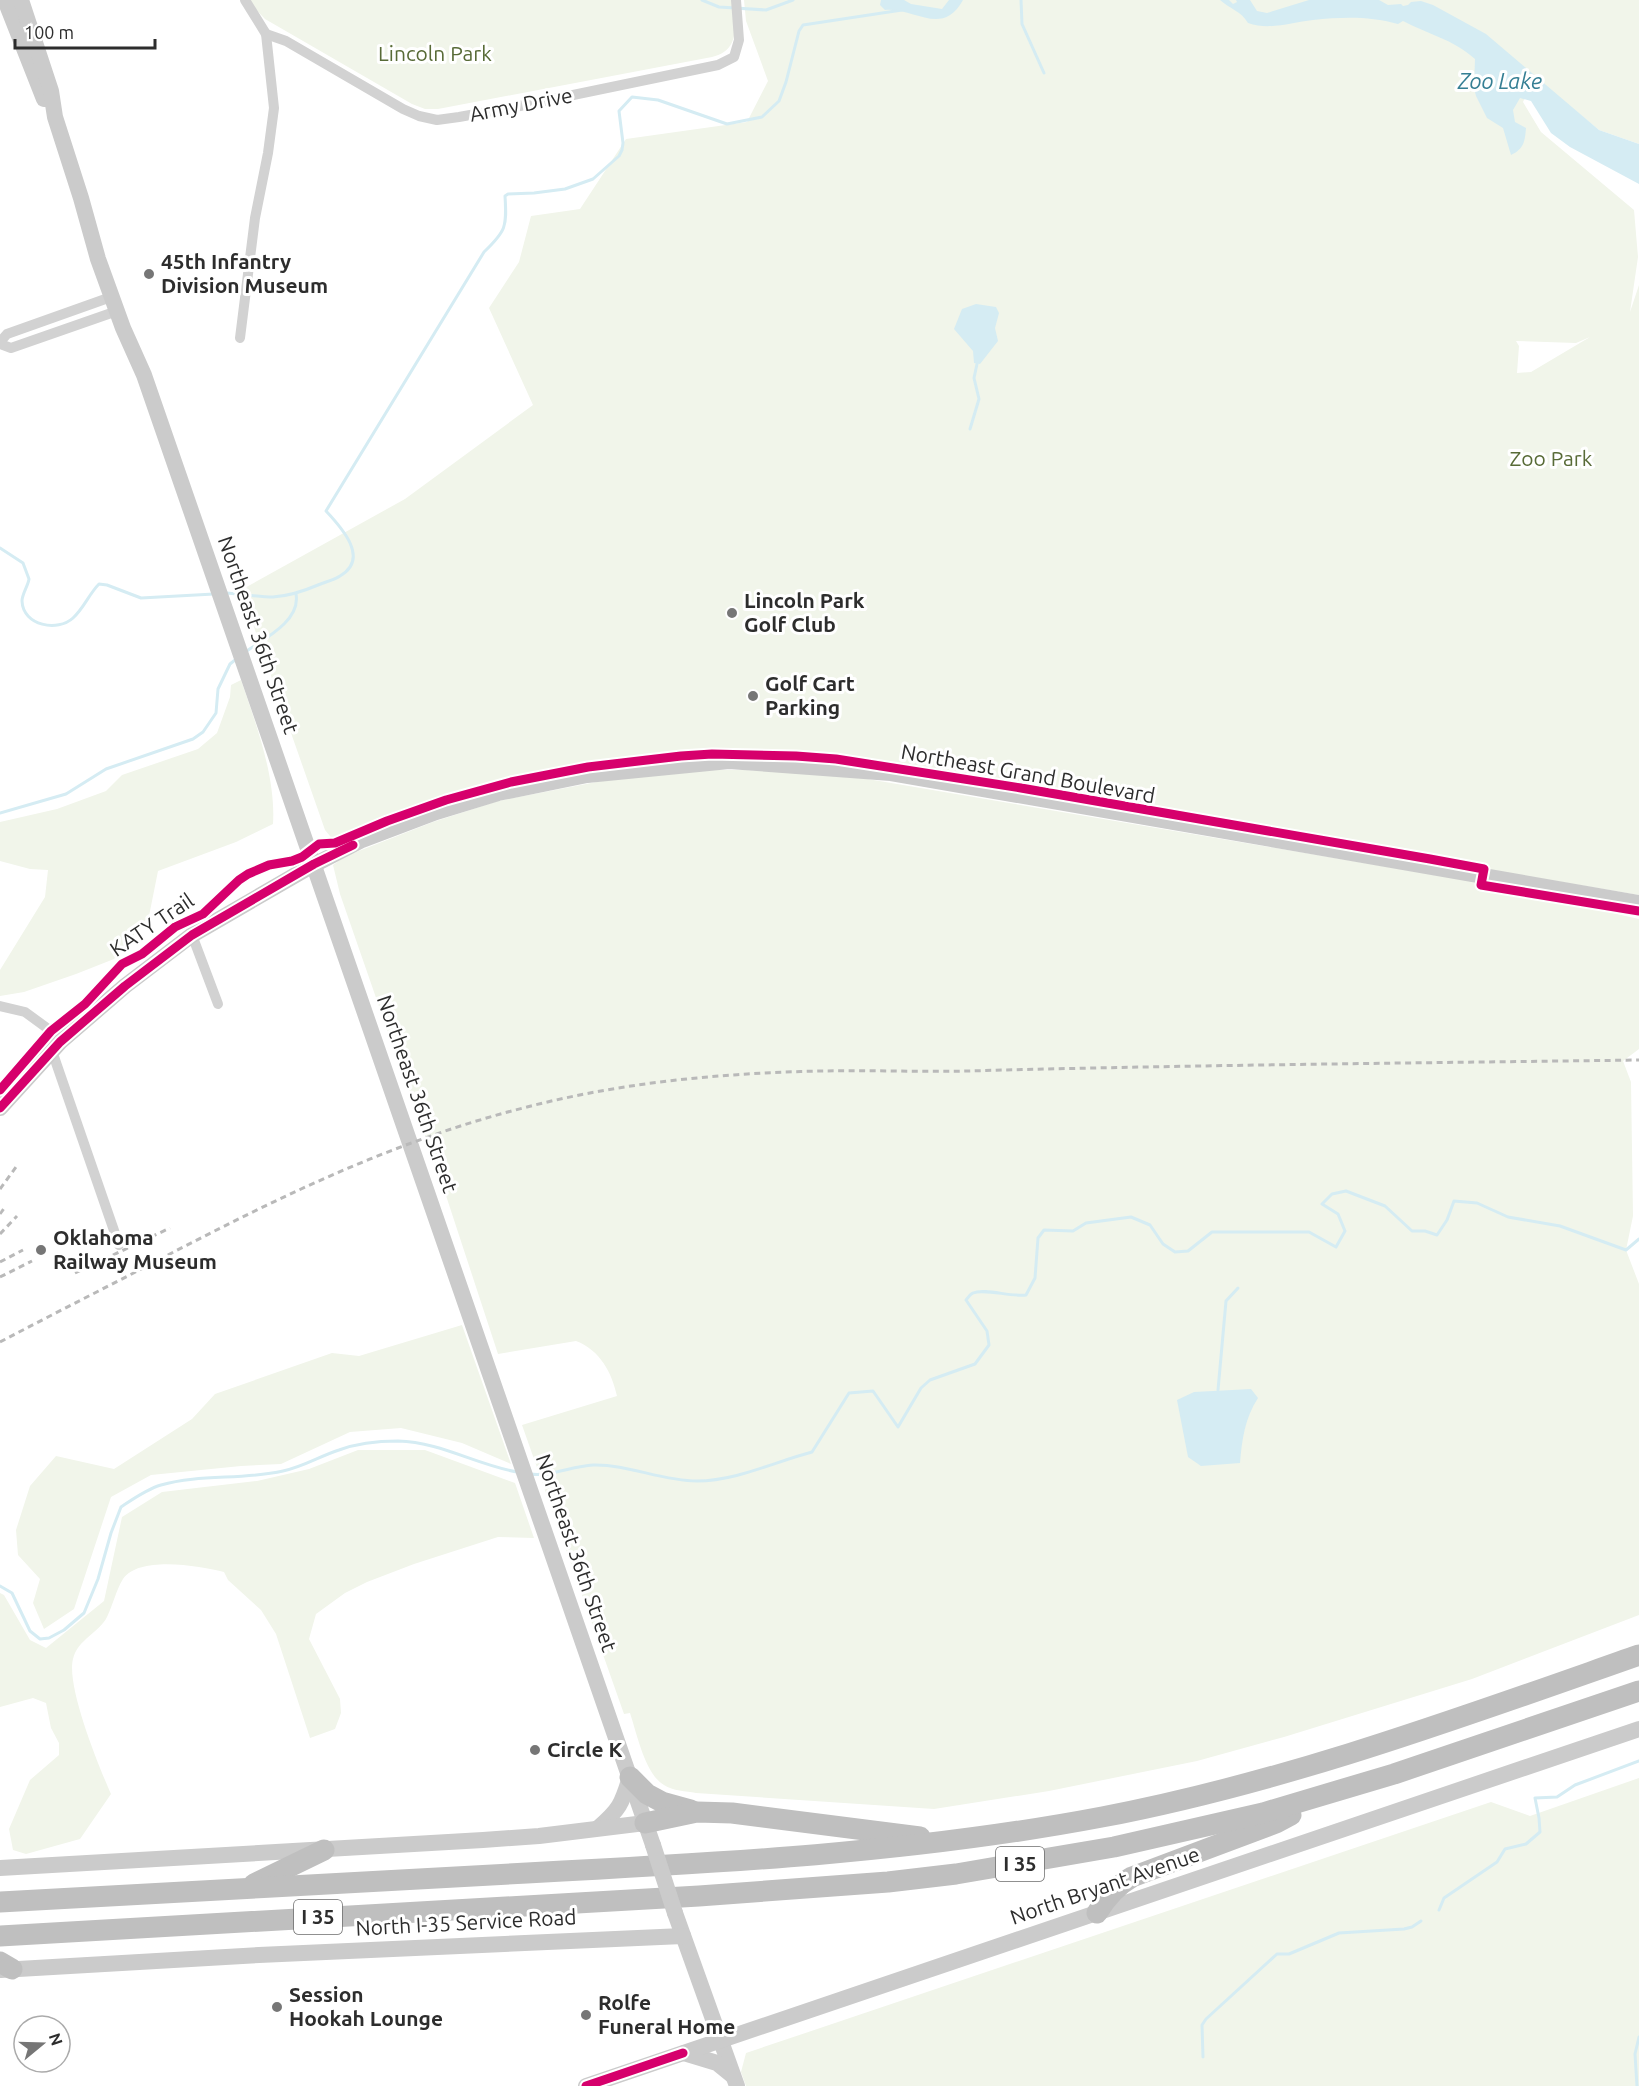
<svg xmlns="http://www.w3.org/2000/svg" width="1639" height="2086" viewBox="0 0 1639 2086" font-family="Ubuntu,sans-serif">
<rect width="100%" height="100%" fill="#fff"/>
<g fill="#f1f5ea" fill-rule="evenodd">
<path d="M 247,0 L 733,0 C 734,25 742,49 712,57 L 438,109 L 425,109 L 412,104 L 265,19 Z"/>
<path d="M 744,0 L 1639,0 L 1639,144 L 1599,130 L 1534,77 L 1523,102 L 1541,132 L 1634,210 L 1638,257 L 1630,312 L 1639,285 L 1639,895 L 1424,859 L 1236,823 L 837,758 L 795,755 L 703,755 L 551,772 L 483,788 L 369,827 L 335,842 L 325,830 L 241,590 L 405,499 L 533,405 L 489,308 L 519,262 L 531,216 L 580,209 L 626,139 L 747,122 L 768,81 L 746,21 ZM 1590,337 L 1531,372 L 1517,373 L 1519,346 L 1516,341 L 1576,343 Z"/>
<path d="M 241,680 C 256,724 276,777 273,824 L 236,842 L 158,871 L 149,916 L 114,959 L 76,974 L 24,992 L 0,996 L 0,970 L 45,897 L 48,870 L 30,869 L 0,861 L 0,822 L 57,809 L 106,791 L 122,775 L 198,749 L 217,733 L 230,697 L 231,685 Z"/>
<path d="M 701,770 L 744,770 L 838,774 L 1482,883 L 1639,919 L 1639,1049 L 1623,1061 L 1631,1082 L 1633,1216 L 1626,1250 L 1639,1284 L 1639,1615 L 1472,1679 L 1284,1737 L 1197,1761 L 1049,1791 L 934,1809 L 696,1793 C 686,1791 673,1791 664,1785 C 645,1774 637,1734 630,1713 L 624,1714 L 522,1425 L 617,1396 C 612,1373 600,1350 576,1341 L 498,1354 L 433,1156 L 415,1110 L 340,894 L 333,865 L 346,856 L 433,822 L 498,801 L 612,779 Z"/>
<polygon points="462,1325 511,1464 462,1443 401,1428 350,1432 281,1464 241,1466 151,1475 111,1497 74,1609 44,1629 33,1603 40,1579 18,1555 16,1530 30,1486 56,1456 114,1469 192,1419 215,1394 332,1353 359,1356"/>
<path d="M 358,1450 L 425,1450 L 515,1483 L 534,1538 L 498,1537 L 414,1564 L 367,1582 L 345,1593 L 316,1614 L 309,1639 L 340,1699 L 341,1713 L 335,1729 L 310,1738 L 276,1634 L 261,1610 L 228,1580 L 224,1572 C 201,1566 139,1555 123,1579 C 116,1590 113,1605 107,1617 C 99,1633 78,1639 73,1659 C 66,1686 99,1767 111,1794 L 80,1839 L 26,1854 L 13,1850 L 9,1829 L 30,1780 L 59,1755 L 59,1743 L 51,1728 L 46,1703 L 33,1698 L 0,1707 L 0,1593 L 4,1595 L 30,1640 L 46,1648 L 104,1601 L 122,1517 L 162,1492 L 257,1481 L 309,1469 Z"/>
<polygon points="1639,1778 1639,2086 746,2086 741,2072 746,2053 1491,1802 1530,1816"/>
</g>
<g fill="#d5ecf3">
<path d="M 881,0 L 904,0 L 911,4 L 942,9 L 949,0 L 963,0 C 942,38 914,7 885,10 L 880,5 Z"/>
<path d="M 1220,0 L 1229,0 L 1233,4 L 1237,2 L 1236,0 L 1250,0 L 1257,11 L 1267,13 L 1309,0 L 1379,0 L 1388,5 L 1401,4 L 1403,6 L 1408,5 L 1411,2 L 1421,1 L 1433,5 L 1486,34 L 1599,130 L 1639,144 L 1639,184 L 1570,147 L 1551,133 L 1531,101 L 1520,98 L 1513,110 L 1515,122 L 1526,128 C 1525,141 1524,149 1511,155 L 1503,128 L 1487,118 L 1476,96 L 1474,88 L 1475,59 C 1453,39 1427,34 1403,21 L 1398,24 C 1369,16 1343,17 1313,20 C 1291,22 1270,31 1248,23 C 1241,11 1230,9 1220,0 Z"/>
<polygon points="976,304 996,307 999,313 995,328 998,341 980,364 974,363 973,351 954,329 962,309"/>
<path d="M 1251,1389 L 1258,1398 C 1245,1418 1242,1439 1240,1463 L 1201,1466 L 1188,1457 L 1177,1400 L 1194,1392 Z"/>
</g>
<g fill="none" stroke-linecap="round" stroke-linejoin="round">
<g stroke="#d5ecf3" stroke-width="3">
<polyline points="702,0 719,7 766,10 793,0"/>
<polyline points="1021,0 1022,24 1044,73"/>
<polyline points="970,429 979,399 974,378 977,364"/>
<path d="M 0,548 L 23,563 L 29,579 C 28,586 22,594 22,601 C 23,626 58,632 73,618 C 84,608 89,594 99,584 L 107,585 L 141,598 L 214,594"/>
<path d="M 226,593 C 242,594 258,597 273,597 C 289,596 304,591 318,585 C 325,582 334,580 340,576 C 370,559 342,528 326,511 L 484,252 C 506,231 507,227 505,196 L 508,194 L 534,193 L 565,189 L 593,179 L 619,156 L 622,150 L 623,143 L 619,111 L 632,97 L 658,100 L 727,124 L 762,117 L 779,101 L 786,82 L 799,31 L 803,25 L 902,10"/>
<path d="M 245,652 C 264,639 301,621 296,594"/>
<polyline points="0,813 66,794 106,769 193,739 203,732 216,713 218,689 230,664 235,660"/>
<polyline points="1218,1390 1226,1301 1238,1288"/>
<path d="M 530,1474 C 550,1477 572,1466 593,1465 C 628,1464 661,1481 697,1481 C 736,1481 774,1462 812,1452 L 849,1393 L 873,1391 L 898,1427 L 921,1388 L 930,1380 L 975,1364 L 989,1345 L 987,1331 L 966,1300 C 968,1298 970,1294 973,1293 C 984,1288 1011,1297 1026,1295 L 1035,1278 L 1038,1238 L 1044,1230 L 1073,1231 L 1086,1223 L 1131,1217 L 1150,1225 L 1163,1244 L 1175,1252 L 1188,1251 L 1212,1232 L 1309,1232 L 1336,1247 L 1345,1231 L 1338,1214 L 1322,1204 L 1332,1194 L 1346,1191 L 1385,1206 L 1412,1231 L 1425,1231 L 1437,1235 L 1447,1220 L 1454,1201 L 1477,1203 L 1508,1217 L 1560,1226 L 1626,1250 L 1639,1239"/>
<path d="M 0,1586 L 12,1593 L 30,1631 L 40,1639 L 49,1638 L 64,1630 L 84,1613 L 98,1579 L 111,1533 L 121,1507 C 133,1499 147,1489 161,1485 C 199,1474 243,1480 283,1471 C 303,1467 320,1456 339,1450 C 358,1443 378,1441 398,1441 C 440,1442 477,1465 517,1472"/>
<polyline points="1439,1910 1444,1898 1497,1862 1505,1849 1526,1844 1540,1832 1539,1818 1535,1798 1557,1797 1575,1785 1639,1761"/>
<polyline points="1203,2057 1202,2025 1206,2019 1277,1954 1289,1954 1339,1933 1404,1929 1412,1927 1421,1921"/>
<polyline points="1637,2086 1635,2054 1639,2037"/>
</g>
<g stroke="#d2d2d2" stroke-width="10">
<polyline points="266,34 286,41 403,109 419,116 437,120 459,117 520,106 718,65 734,57 739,40 736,0"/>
<polyline points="240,338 255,218 268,153 274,108 266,34 245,0"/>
<polyline points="0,342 7,334 111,297"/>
<polyline points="0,344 11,348 117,311"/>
<polyline points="192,935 218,1004"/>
<polyline points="0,1006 25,1012 51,1031 60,1042"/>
<polyline points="52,1051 119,1245"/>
</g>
<g stroke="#cbcbcb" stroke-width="16">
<polyline points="5,0 44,99"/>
<polyline points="21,0 51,91 55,117 81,198 98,259 123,328 144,375 653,1845"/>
<polyline points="0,1108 60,1042 125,986 192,935 306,869 362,840 436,812 498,793 587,775 729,761 891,773 1639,903"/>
<path d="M 598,1828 C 619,1810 622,1804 630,1777"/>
<polyline points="0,1868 483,1840 539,1836 645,1823"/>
<polyline points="675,1913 737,2086"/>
<polyline points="1,1970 259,1955 683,1936"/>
<polyline points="684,2053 717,2063 733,2076"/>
<polyline points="586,2086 1639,1729"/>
</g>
<g stroke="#bfbfbf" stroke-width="21">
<polyline points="630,1777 647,1794 662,1802 691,1810"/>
<polyline points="645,1823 697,1812 732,1813 920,1837"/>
<polyline points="254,1884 324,1850"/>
<path d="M 0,1902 C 176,1892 351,1883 527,1873 C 720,1863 912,1853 1102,1817 C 1286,1782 1462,1717 1639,1655"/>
<path d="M 1097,1913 C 1106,1898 1116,1886 1132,1877 L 1276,1823 L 1291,1815"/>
<polyline points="0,1936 699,1896 888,1882 956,1874 1114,1847 1263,1813 1394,1774 1639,1691"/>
<polyline points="0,1962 12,1969"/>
</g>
<g stroke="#b9b9b9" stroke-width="3" stroke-dasharray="6 4.5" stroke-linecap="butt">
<polyline points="0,1189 16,1167"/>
<polyline points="0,1214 5,1207"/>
<polyline points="0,1234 17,1216"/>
<polyline points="0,1262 23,1250"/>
<polyline points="75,1273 170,1228"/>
<polyline points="0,1277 32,1261"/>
<path d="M 0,1342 C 55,1313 111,1285 166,1256 C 283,1195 399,1139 527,1107 C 624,1082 723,1073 822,1071 C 870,1070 919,1072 967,1071 C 1191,1065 1415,1063 1639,1060"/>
</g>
<polyline stroke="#cbcbcb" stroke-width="16" points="653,1845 675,1913"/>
<defs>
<g id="cycleway">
<polyline points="0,1090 51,1031 85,1004 122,964 142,954 175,927 203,914 239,880 248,874 269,865 292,861 302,857 319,844 335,843 387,821 446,800 511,782 588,767 681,756 712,754 796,756 836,759 1021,788 1430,859 1484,869 1481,885 1639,911"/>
<polyline points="0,1108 60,1042 125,986 192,935 314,864 353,845"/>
<polyline points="586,2086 683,2053"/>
</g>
</defs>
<use href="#cycleway" stroke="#fff" stroke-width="13"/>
<use href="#cycleway" stroke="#d6006c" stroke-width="9"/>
</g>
<g fill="#767676" stroke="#fff" stroke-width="2">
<circle cx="149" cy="274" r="6"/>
<circle cx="732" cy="613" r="6"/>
<circle cx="753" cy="696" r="6"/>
<circle cx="41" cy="1250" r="6"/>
<circle cx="535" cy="1750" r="6"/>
<circle cx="277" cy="2007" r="6"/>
<circle cx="586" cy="2015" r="6"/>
</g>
<g text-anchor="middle" stroke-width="6" stroke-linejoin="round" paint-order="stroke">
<g fill="#fff" stroke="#6c6c6c" stroke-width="1.5">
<rect x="996" y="1847" width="48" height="34" rx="4.5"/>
<rect x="294" y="1900" width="48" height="34" rx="4.5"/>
</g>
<g font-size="20" font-weight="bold" fill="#2d2d2d">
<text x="1020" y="1871">I 35</text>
<text x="318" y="1924">I 35</text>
</g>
<g font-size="21" fill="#586b37" stroke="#fff">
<text x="435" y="61">Lincoln Park</text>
<text x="1551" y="466">Zoo Park</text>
</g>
<g font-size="21" fill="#2d2d2d" stroke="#fff">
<text transform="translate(521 105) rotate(-11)" y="7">Army Drive</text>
<text transform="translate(258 635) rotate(71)" y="7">Northeast 36th Street</text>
<text transform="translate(1028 774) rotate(10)" y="7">Northeast Grand Boulevard</text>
<text transform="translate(152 925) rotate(-34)" y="7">KATY Trail</text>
<text transform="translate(417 1094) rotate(71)" y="7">Northeast 36th Street</text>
<text transform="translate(576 1553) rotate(71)" y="7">Northeast 36th Street</text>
<text transform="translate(1105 1886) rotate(-19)" y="7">North Bryant Avenue</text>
<text transform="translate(466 1923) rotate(-3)" y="7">North I-35 Service Road</text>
</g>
<g font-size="21" font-weight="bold" fill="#2d2d2d" stroke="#fff" text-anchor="start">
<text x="161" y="269">45th Infantry<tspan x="161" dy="24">Division Museum</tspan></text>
<text x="744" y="608">Lincoln Park<tspan x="744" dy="24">Golf Club</tspan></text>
<text x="765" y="691">Golf Cart<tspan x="765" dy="24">Parking</tspan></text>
<text x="53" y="1245">Oklahoma<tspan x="53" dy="24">Railway Museum</tspan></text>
<text x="547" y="1757">Circle K</text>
<text x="289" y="2002">Session<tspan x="289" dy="24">Hookah Lounge</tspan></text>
<text x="598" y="2010">Rolfe<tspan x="598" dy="24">Funeral Home</tspan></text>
</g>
<g font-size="22" font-style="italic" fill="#357f94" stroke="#fff">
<text x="1500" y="89">Zoo Lake</text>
</g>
</g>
<g transform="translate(42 2044) rotate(71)"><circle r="28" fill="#ffffff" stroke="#ababab" stroke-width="1.5"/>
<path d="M0-4.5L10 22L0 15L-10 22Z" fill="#767676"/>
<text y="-9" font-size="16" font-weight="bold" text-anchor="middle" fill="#2d2d2d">N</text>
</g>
<path d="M15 39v9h140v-9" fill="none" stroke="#2d2d2d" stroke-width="3"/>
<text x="24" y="39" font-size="18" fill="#2d2d2d" stroke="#ffffff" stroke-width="4.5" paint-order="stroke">100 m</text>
</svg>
